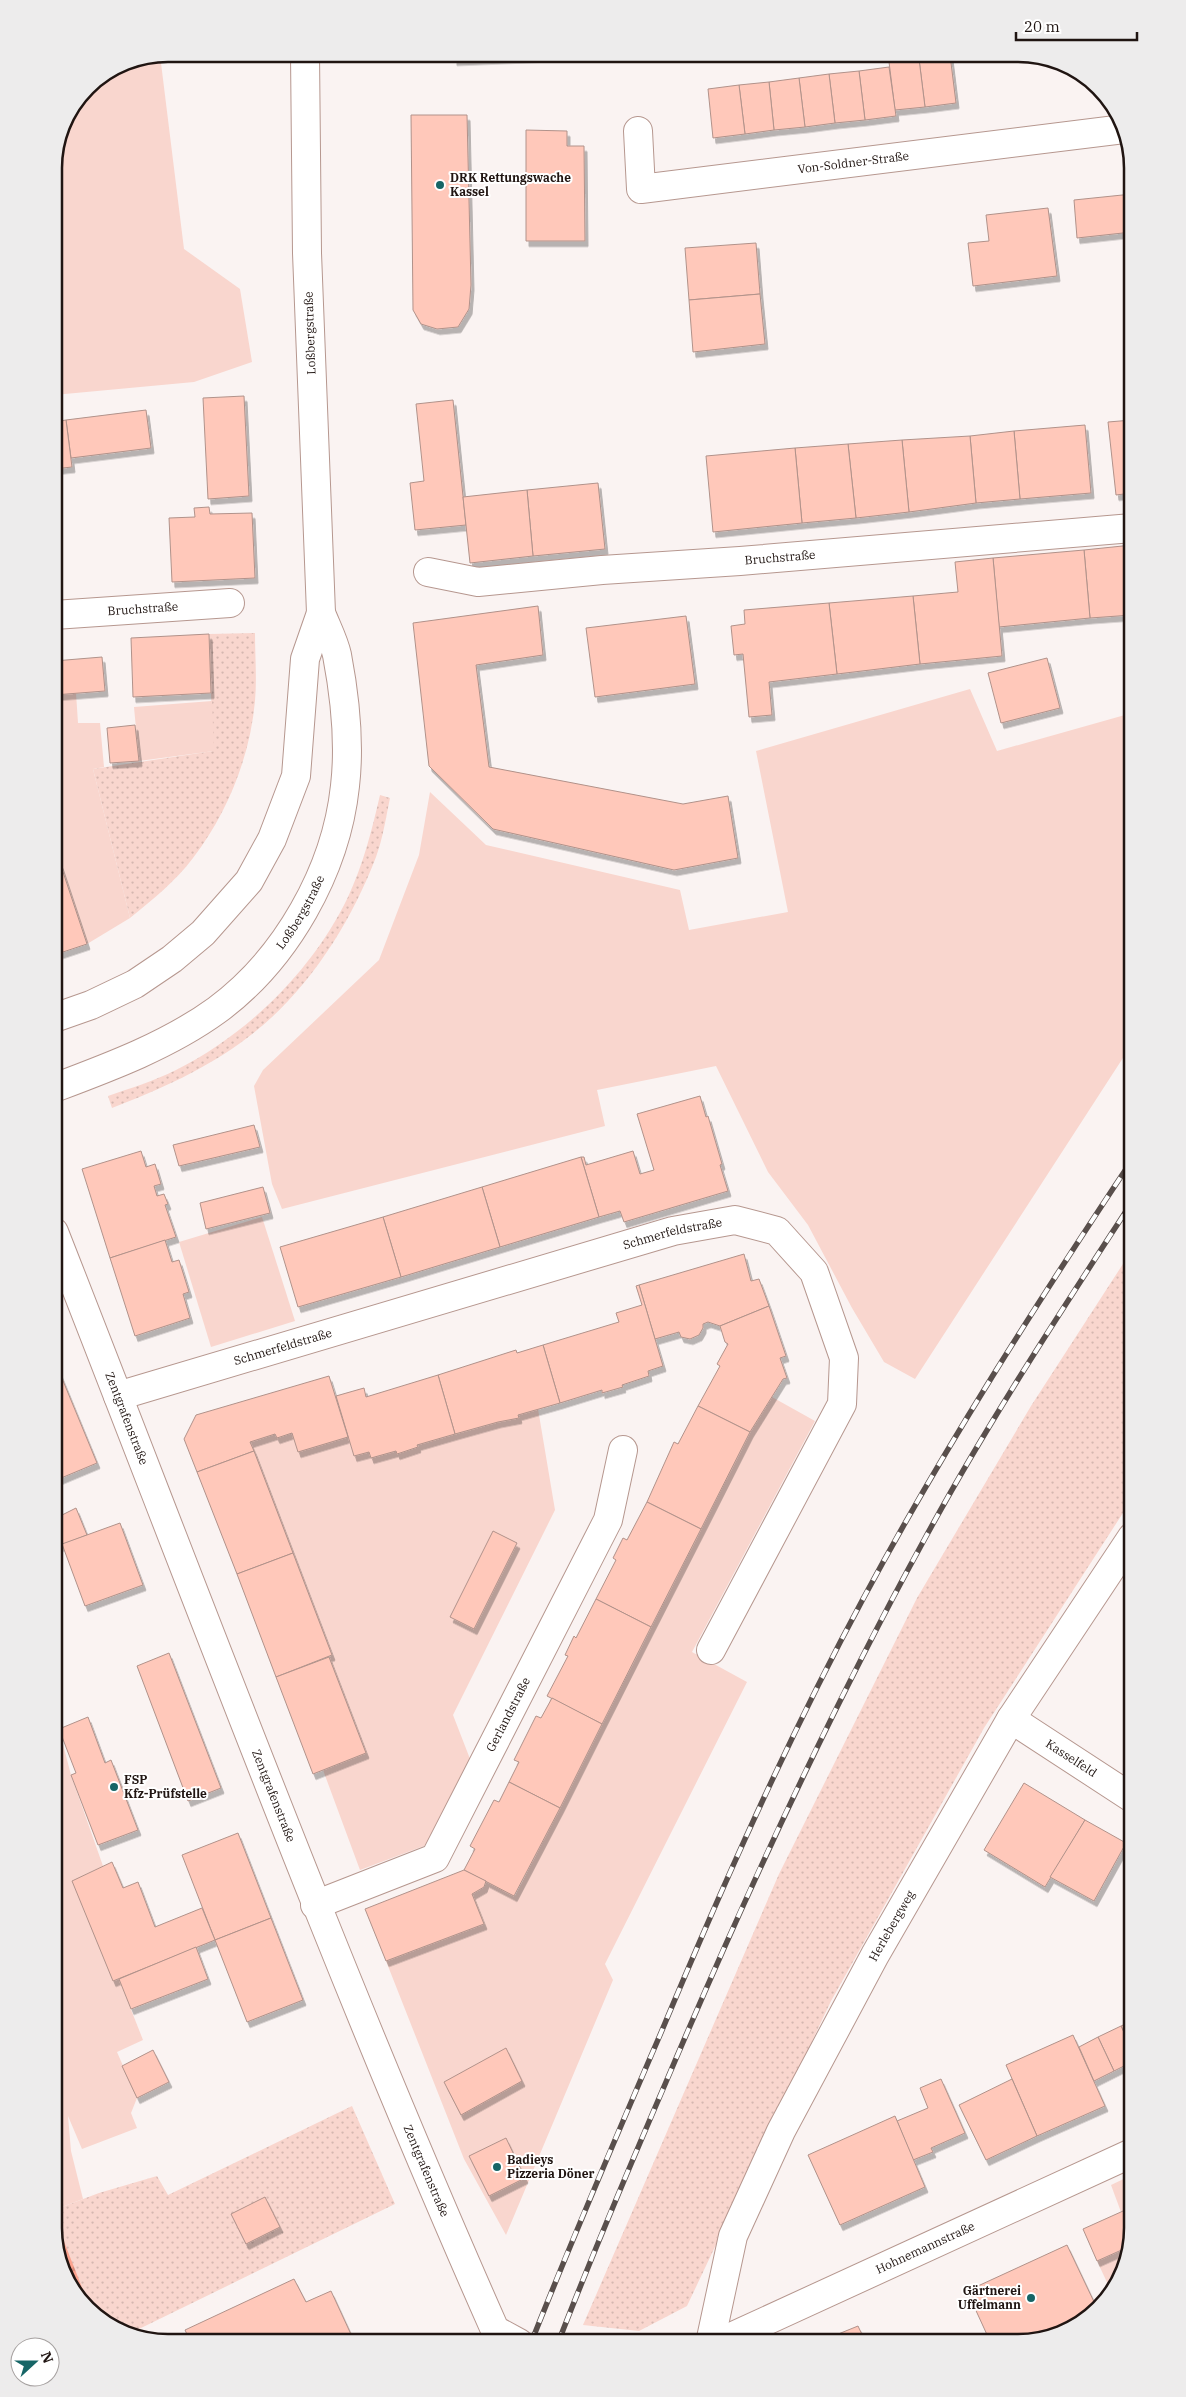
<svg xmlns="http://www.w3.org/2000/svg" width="1186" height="2397" viewBox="0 0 1186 2397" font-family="'IBM Plex Serif',serif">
<defs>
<pattern id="grass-dots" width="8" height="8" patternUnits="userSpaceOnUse" patternTransform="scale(1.25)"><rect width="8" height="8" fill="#f9d6ce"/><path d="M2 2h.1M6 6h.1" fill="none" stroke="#d5b7b0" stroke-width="1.8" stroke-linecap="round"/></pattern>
<pattern id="forest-firs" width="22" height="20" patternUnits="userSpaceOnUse" patternTransform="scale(1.25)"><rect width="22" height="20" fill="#fca38e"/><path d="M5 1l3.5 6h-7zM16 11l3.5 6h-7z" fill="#d88b79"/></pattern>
<filter id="shadow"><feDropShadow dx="3" dy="5.5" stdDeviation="0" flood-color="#0004"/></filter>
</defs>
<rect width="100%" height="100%" fill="#faf3f2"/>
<g fill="url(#grass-dots)">
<path d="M 255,633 C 255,655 257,679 255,701 C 250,757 227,814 193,858 C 176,881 152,900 130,918 L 93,769 L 213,751 L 209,634 Z"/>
<path d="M 380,795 L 390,798 C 386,817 383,838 376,857 C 350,925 306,994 247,1038 C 206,1069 159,1090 112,1108 L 108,1096 C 131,1088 154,1081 176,1070 C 248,1034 313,970 348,897 C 363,865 372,830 380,795 Z"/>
<polygon points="1132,1250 1132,1499 984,1728 831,2001 687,2306 639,2331 583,2325 779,1874 917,1598 1031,1406"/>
<polygon points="352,2106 395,2204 139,2329 141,2335 99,2320 63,2273 54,2228 54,2210 99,2193 157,2176 168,2195"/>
</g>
<polygon fill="url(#forest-firs)" points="54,2216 90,2308 62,2272 54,2228"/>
<g fill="#f9d6ce">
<polygon points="161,63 184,249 240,289 252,362 194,382 54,395 54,161 63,124 88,87 122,64"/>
<polygon points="970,689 997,751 1132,713 1132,1044 915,1379 884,1362 852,1308 808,1225 768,1172 716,1066 597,1090 605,1126 282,1209 272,1184 254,1086 263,1070 379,960 419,855 430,792 486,845 680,890 689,930 788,912 756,751"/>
<polygon points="76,693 78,723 100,723 104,767 93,769 130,918 87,944 60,864 54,866 54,695"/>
<polygon points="212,701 214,751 139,761 134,707"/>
<polygon points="262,1217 295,1321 211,1347 179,1242"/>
<polygon points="772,1397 815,1421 692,1652 747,1682 605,1964 613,1980 506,2235 464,2159 386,1961 484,1924 472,1894 484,1887 486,1881 515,1896 750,1432"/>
<polygon points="538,1409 555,1510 453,1715 472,1764 437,1841 360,1870 323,1770 366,1753 329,1657 332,1655 250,1442 275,1434 277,1438 292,1433 298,1451 348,1437 354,1456 369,1452 371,1458 396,1451 397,1454 417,1447 417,1445 498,1422 519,1418 518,1415"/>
<polygon points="59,1729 71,1775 103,1866 73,1881 113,1981 119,1979 143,2040 117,2052 137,2098 131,2113 137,2128 82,2149 68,2116 71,2151 83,2199 54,2210 54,1730"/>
<polygon points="1132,2175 1132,2207 1121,2212 1111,2185"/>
<polygon points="1126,2248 1113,2292 1112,2293 1097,2261"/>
</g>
<g fill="#ffc8ba" stroke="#b1928a" filter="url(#shadow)">
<polygon points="454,54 548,54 548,56 454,60"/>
<polygon points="950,55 956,103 925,107 919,59"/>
<polygon points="919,59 925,107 895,110 889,62"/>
<polygon points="889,67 896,116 865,120 859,71"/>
<polygon points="859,71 865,120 835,123 829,74"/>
<polygon points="829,74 835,123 805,127 799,78"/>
<polygon points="799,78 805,127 774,130 769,82"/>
<polygon points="769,82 774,130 745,134 739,85"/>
<polygon points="739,85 745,134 713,138 708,89"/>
<polygon points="411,115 467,115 471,285 469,309 458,327 437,329 421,324 413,310"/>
<polygon points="526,130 567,131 567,146 584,146 585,241 526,241"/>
<polygon points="1132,194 1132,232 1077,238 1074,200"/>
<polygon points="1048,208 1057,276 973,286 968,243 989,241 986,215"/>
<polygon points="756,243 760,294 689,300 685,248"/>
<polygon points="760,294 765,344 693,352 689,300"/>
<polygon points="244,396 249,496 208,499 203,398"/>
<polygon points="453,400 466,525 415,530 410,483 424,481 416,404"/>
<polygon points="146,410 151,448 71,458 66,420"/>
<polygon points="66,420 72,467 54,469 54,422"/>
<polygon points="1132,420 1132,493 1116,495 1108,422"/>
<polygon points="1085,425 1091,493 1020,499 1014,431"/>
<polygon points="1014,431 1020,499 976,503 970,436"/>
<polygon points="970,436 976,503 909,512 902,440"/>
<polygon points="902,440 909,512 856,518 848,444"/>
<polygon points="848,444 856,518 802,523 795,448"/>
<polygon points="795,448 802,523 713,532 706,456"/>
<polygon points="598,483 605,549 533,556 527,490"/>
<polygon points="527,490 533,556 470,563 463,497"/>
<polygon points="209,507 210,514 252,513 255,578 172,582 169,518 195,517 194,508"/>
<polygon points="1132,545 1132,615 1090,618 1084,550"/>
<polygon points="1084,550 1090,618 999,627 993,558"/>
<polygon points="993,558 1002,656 920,664 913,596 958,592 955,562"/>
<polygon points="913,596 920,664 837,674 829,603"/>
<polygon points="829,603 837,674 769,682 772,715 749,717 743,654 734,655 731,626 745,624 744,610"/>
<polygon points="538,606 543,655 476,665 489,767 683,804 728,796 738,858 674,870 493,829 429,766 413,623"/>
<polygon points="686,616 695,684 595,697 586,628"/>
<polygon points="209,634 211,693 133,697 131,638"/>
<polygon points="102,657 105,691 54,695 54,661"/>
<polygon points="1047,658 1060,708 1001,723 988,673"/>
<polygon points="135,725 139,761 110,763 107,728"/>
<polygon points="60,863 87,944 54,955 54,866"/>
<polygon points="700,1096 706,1117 708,1116 722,1164 720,1165 728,1191 624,1222 620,1211 599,1217 581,1157 584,1157 586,1165 633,1151 640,1174 654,1170 637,1114"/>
<polygon points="254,1125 260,1147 179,1166 173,1145"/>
<polygon points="141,1151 146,1167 155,1164 161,1184 154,1186 157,1196 164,1194 168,1204 165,1205 176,1237 110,1258 82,1169"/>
<polygon points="581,1157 599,1217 500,1247 482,1187"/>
<polygon points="263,1187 270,1213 206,1229 200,1203"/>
<polygon points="482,1187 500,1247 401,1277 383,1217"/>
<polygon points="383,1217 401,1277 298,1307 280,1247"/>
<polygon points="165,1240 172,1262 179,1260 189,1292 183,1294 190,1318 135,1336 110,1258"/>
<polygon points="744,1254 751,1281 759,1279 769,1306 720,1326 708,1322 703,1324 703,1328 699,1335 690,1339 681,1337 679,1332 655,1339 639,1285"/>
<polygon points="639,1285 663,1366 648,1371 649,1376 622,1385 623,1387 602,1393 602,1390 560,1403 543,1345 619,1322 616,1313 642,1305 636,1286"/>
<polygon points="769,1306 786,1356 780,1358 787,1378 783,1379 750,1432 698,1406 720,1366 717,1364 728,1344 725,1342 720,1326"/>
<polygon points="543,1345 560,1403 518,1415 519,1418 498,1422 455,1434 438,1375 516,1350 517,1353"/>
<polygon points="54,1359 97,1463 54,1481"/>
<polygon points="438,1375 455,1434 417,1445 418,1447 397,1454 396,1451 371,1458 369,1452 354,1456 336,1396 364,1388 366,1397"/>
<polygon points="329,1376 348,1437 298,1452 292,1433 277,1438 275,1434 250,1442 254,1451 197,1472 184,1439 196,1415"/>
<polygon points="698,1406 750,1432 701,1529 647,1502 674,1442 678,1444"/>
<polygon points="254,1451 293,1553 237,1574 197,1472"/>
<polygon points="647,1502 701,1529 651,1627 596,1599 616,1560 613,1558 623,1538 627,1540"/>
<polygon points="76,1508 87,1535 54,1548 54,1519"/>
<polygon points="120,1523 143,1585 85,1606 62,1544"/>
<polygon points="493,1531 517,1543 474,1629 450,1617"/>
<polygon points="293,1553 332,1655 276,1677 237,1574"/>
<polygon points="596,1599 651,1627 602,1724 547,1696 568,1656 565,1655 574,1636 576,1638"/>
<polygon points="169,1653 221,1788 188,1801 137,1666"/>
<polygon points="329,1657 366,1753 313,1774 276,1677"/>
<polygon points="552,1698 602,1724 560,1808 509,1782 519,1762 514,1760 536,1716 541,1718"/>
<polygon points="88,1717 105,1763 111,1760 138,1830 98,1845 71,1775 76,1773 59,1729"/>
<polygon points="509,1782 560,1808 514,1896 464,1870 475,1849 470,1846 494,1800 499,1802"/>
<polygon points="1024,1783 1085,1820 1045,1887 984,1850"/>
<polygon points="1085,1820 1126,1843 1094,1901 1050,1877"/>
<polygon points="238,1833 271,1918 215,1940 182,1855"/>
<polygon points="112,1862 123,1888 138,1882 155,1927 202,1908 215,1940 113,1981 72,1881"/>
<polygon points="464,1870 486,1881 484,1887 472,1894 484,1924 386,1961 365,1909"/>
<polygon points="271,1918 303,2000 247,2022 215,1940"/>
<polygon points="196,1947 208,1979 131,2009 119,1979"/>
<polygon points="1132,2021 1132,2050 1121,2026"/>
<polygon points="1121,2026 1132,2050 1132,2062 1114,2071 1098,2037"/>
<polygon points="1073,2035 1105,2106 1037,2136 1006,2065"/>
<polygon points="1098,2037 1114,2071 1094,2081 1079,2047"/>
<polygon points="506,2048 522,2081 461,2115 444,2082"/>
<polygon points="153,2050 169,2082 137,2098 122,2066"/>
<polygon points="941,2079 965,2133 931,2148 933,2152 913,2160 897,2121 928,2108 920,2088"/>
<polygon points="1012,2079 1037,2136 986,2160 959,2105"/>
<polygon points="895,2116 925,2187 840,2225 808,2155"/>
<polygon points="506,2138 525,2178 489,2196 469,2156"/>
<polygon points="265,2197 280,2227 246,2244 231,2214"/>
<polygon points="1132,2207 1132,2229 1126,2248 1097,2261 1083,2229"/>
<polygon points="1067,2245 1096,2306 1061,2335 1017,2343 980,2343 989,2339 967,2291"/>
<polygon points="294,2279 306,2302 331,2291 355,2343 191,2343 185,2330"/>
<polygon points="858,2326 866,2343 816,2343"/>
</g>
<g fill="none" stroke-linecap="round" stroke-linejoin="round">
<defs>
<g id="minor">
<path id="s1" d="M 638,131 L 641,189 L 1124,129"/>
<path id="s2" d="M 428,572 L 478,582 L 602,570 L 740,561 L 1132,528"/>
<path id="s3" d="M 54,615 L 230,603"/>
<path id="s4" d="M 54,1232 C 198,1599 335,1969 495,2330 L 519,2343"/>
<path id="s5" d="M 118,1396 L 673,1231 L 735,1220 L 777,1231 L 814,1272 L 844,1358 L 842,1404 L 711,1650"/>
<path id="s6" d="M 1011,1719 L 1132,1798"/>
<path id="s7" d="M 315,1905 L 435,1858 L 608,1520 L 623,1450"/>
<path id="s8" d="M 710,2343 L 733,2236 L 781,2131 L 875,1955 L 1011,1719 L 1132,1537"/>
<path id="s9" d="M 718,2343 L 1132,2153"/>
</g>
<g id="major">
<polyline points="54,1018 91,1005 135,984 172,959 203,933 249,881 272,839 296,776 305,659 321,613"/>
<path id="s10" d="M 54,1088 C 110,1067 169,1045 217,1010 C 286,959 336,871 345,786 C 350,743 345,697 337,655 C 334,641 326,626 321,613 L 307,253 L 305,54"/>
</g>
</defs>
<use href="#minor" stroke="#b6978f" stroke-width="30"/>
<use href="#major" stroke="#b6978f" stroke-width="30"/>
<use href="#minor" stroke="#fff" stroke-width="28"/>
<use href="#major" stroke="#fff" stroke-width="28"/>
<defs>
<g id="rail">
<path d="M 531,2343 C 572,2239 616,2137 660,2035 C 722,1887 787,1740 863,1599 C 944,1448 1037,1303 1132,1160"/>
<path d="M 558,2343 C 592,2255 629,2168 666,2082 C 744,1898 827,1717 923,1542 C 986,1425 1060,1313 1132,1202"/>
</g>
</defs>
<use href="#rail" stroke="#594f4c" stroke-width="5.5"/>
<use href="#rail" stroke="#fff" stroke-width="4" stroke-dasharray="11" stroke-linecap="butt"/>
</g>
<g fill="#166566" stroke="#fff" stroke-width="2">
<circle cx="440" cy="185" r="5"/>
<circle cx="114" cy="1787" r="5"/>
<circle cx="497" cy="2167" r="5"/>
<circle cx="1031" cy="2298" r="5"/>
</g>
<g text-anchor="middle" stroke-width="4" stroke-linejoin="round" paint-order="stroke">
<g font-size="12" fill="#201512" stroke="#fff">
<text dy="4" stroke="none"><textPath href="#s1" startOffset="272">Von-Soldner-Straße</textPath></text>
<text transform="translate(310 333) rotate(-92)" y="4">Loßbergstraße</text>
<text dy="4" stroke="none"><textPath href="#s2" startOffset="354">Bruchstraße</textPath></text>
<text dy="4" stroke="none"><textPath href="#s3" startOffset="89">Bruchstraße</textPath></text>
<text dy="4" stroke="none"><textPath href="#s10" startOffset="311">Loßbergstraße</textPath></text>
<text dy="4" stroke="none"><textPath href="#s5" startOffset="578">Schmerfeldstraße</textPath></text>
<text dy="4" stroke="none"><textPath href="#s5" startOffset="172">Schmerfeldstraße</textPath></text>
<text dy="4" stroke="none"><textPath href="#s4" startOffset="200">Zentgrafenstraße</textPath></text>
<text dy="4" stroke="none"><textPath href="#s7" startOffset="290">Gerlandstraße</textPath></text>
<text dy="4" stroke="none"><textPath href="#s6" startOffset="72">Kasselfeld</textPath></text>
<text dy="4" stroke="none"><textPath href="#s4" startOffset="605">Zentgrafenstraße</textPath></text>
<text dy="4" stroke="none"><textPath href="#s8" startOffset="458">Herlebergweg</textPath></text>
<text dy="4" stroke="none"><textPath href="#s4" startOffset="1010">Zentgrafenstraße</textPath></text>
<text dy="4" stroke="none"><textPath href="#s9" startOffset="228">Hohnemannstraße</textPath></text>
</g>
<g font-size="12" font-weight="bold" fill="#201512" stroke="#fff" text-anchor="start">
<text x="450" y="182">DRK Rettungswache<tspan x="450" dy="14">Kassel</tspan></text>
<text x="124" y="1784">FSP<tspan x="124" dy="14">Kfz-Prüfstelle</tspan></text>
<text x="507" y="2164">Badieys<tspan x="507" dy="14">Pizzeria Döner</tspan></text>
<text x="1021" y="2295" text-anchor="end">Gärtnerei<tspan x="1021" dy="14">Uffelmann</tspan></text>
</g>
</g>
<path d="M0 0H1186V2397H0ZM168 62H1018A106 106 0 0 1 1124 168V2228A106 106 0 0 1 1018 2334H168A106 106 0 0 1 62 2228V168A106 106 0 0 1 168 62Z" fill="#edecec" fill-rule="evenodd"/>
<path fill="none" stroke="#201512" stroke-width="2.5" d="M168 62H1018A106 106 0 0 1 1124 168V2228A106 106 0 0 1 1018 2334H168A106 106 0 0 1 62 2228V168A106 106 0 0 1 168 62Z"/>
<g transform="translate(35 2362) rotate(69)"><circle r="24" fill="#ffffff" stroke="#a6a1a0"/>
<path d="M0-4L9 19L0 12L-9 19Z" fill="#166566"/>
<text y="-8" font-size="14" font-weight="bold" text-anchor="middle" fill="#201512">N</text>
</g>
<path d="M1016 32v8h121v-8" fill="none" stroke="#201512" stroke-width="2.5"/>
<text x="1024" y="32" font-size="15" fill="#201512" stroke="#ffffff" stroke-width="4" paint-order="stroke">20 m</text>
</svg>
